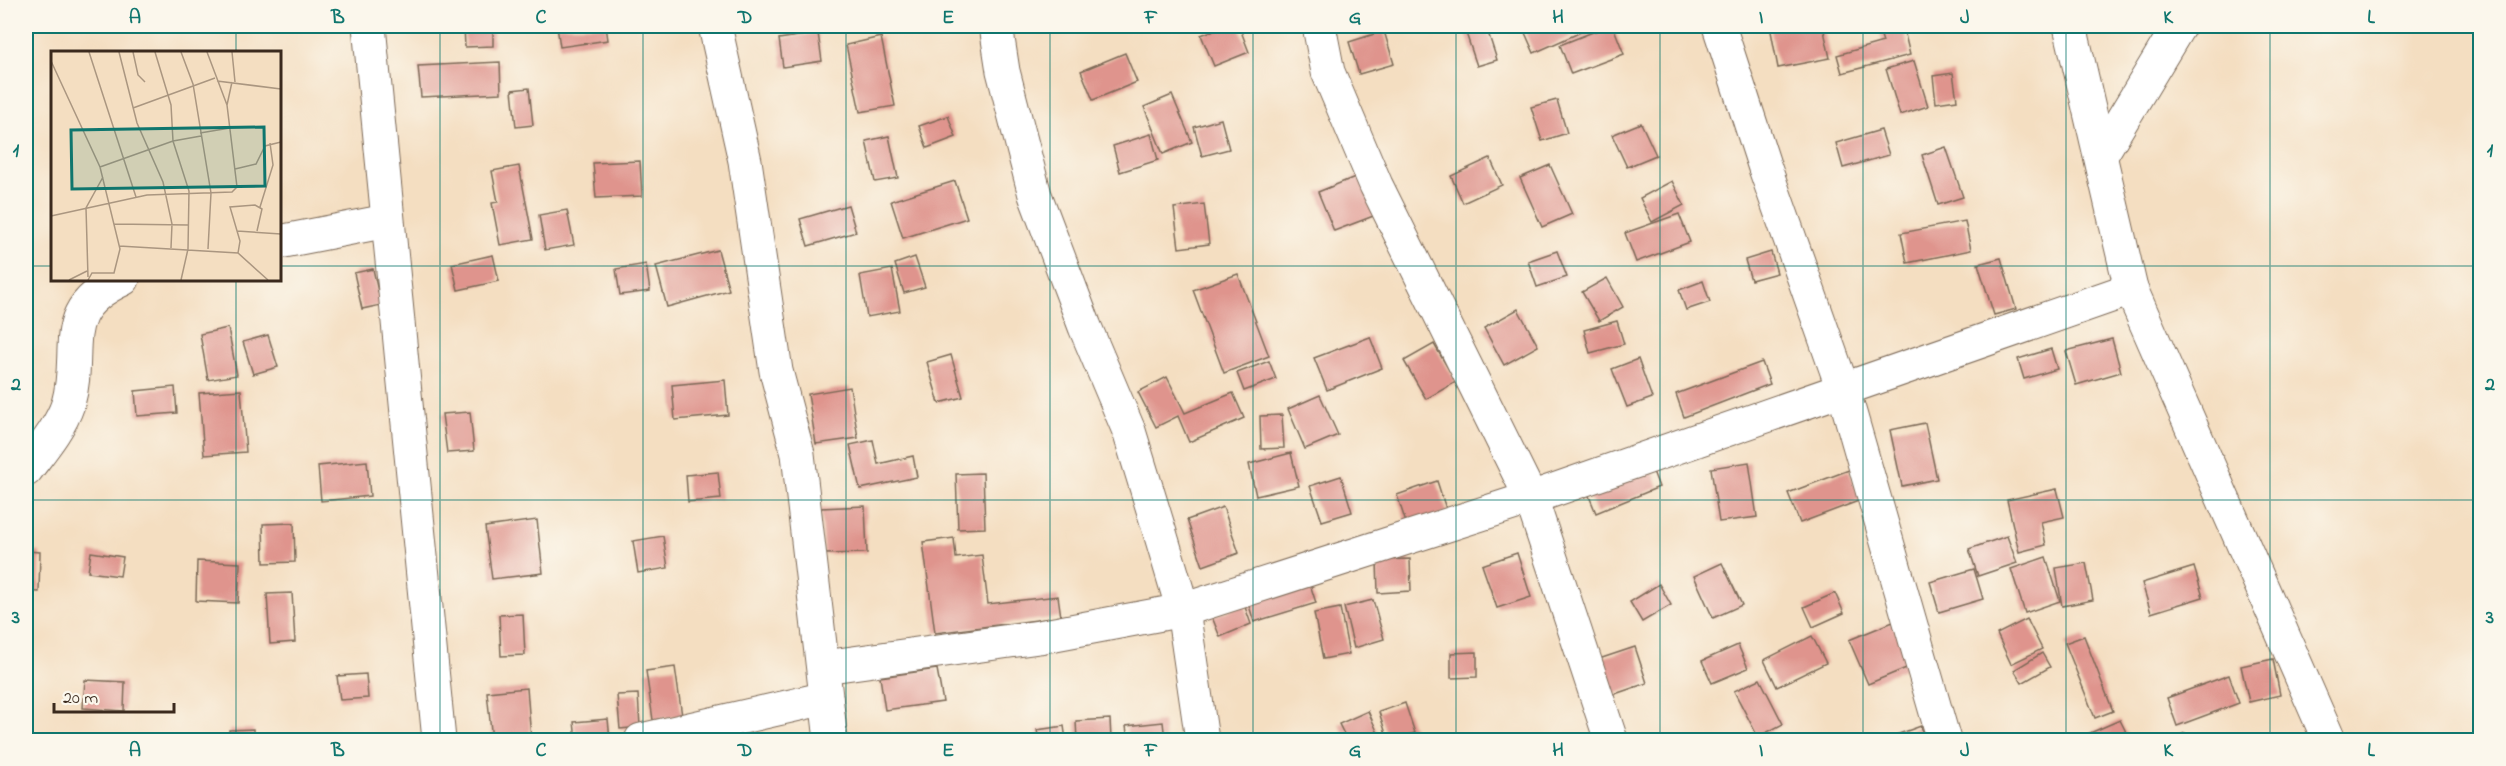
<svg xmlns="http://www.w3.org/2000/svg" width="2506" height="766" viewBox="0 0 2506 766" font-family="'Indie Flower',sans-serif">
<rect width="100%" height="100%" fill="#fbf7ec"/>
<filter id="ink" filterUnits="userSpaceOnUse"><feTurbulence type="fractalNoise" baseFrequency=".0167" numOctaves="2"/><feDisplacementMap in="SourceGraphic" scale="12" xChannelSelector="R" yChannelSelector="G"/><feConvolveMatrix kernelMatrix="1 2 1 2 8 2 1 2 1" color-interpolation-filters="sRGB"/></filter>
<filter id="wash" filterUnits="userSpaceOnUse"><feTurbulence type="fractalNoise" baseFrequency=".008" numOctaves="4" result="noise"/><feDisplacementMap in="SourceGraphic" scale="24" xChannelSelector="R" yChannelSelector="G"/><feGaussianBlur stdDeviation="1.35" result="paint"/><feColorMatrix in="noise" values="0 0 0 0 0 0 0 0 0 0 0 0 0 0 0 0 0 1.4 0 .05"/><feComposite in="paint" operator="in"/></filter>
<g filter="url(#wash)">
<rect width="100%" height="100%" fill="#f4dec1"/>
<g id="blocks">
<g fill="#df948d">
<polygon points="464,26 493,26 493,46 465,47"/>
<polygon points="557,26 606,26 608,40 560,47"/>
<polygon points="1101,26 1121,26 1102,31"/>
<polygon points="1225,26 1239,26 1249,52 1214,66 1201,35"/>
<polygon points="1481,26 1486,26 1497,60 1477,66 1465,30"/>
<polygon points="1522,26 1587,26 1588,29 1534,53"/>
<polygon points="1608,26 1613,26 1624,54 1571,74 1560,45"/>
<polygon points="1770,26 1823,26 1830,58 1778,68"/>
<polygon points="1878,26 1903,26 1910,55 1842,73 1837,55 1883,42"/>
<polygon points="1384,31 1394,64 1359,74 1349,42"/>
<polygon points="818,33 822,61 783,67 779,39"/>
<polygon points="881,37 895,106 860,112 846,45"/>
<polygon points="1125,53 1137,82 1093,100 1081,71"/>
<polygon points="1914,61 1928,106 1900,115 1886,69"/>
<polygon points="500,62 501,93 421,97 418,66"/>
<polygon points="1953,73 1957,100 1936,103 1933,76"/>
<polygon points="529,88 533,125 516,127 512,90"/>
<polygon points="1172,95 1192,142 1163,154 1144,107"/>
<polygon points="1557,100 1567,133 1542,141 1531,107"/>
<polygon points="948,116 956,137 927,148 919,126"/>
<polygon points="1221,119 1229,149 1202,156 1194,127"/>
<polygon points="1641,123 1656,155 1627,167 1612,135"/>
<polygon points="1881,130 1889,155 1843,168 1836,143"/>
<polygon points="1151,134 1158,160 1120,172 1113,146"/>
<polygon points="889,136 898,178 875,182 866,141"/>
<polygon points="1946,147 1963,197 1938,205 1922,155"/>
<polygon points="1490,158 1502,185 1463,203 1451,176"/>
<polygon points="640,161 642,196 596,198 593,163"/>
<polygon points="1550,165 1572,214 1542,227 1520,178"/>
<polygon points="519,166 533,239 500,245 492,203 498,202 492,171"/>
<polygon points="1360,175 1376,215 1334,231 1318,192"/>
<polygon points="955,181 967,218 903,238 891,201"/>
<polygon points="1672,181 1684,205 1652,222 1640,198"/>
<polygon points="1204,204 1209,244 1179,248 1174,208"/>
<polygon points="848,205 856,232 808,246 800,219"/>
<polygon points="567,210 574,245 545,250 539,215"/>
<polygon points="1679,214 1690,242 1636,262 1625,233"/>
<polygon points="1965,221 1971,250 1907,263 1901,233"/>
<polygon points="718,250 729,290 667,307 656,266"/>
<polygon points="1557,251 1567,277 1537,287 1528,261"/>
<polygon points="1771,252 1777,273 1751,280 1745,260"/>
<polygon points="493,255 499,281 458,290 452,264"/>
<polygon points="915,257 925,287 904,293 895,264"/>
<polygon points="2001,258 2016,309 1994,315 1978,264"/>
<polygon points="646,264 650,291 620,295 616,269"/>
<polygon points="373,269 381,305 362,309 354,273"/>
<polygon points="892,269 900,311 867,317 860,275"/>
<polygon points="1238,274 1269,356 1224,373 1193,290"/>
<polygon points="1607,278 1623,307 1599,321 1582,292"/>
<polygon points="1703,281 1710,302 1686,310 1679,290"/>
<polygon points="1518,309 1538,346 1504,365 1484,328"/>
<polygon points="1617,321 1624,344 1590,353 1584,330"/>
<polygon points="228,328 237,375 208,380 200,334"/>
<polygon points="268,335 278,367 253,374 243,342"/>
<polygon points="1370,337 1382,368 1327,390 1314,358"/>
<polygon points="2112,339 2121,372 2076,385 2066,351"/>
<polygon points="1434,344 1456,382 1426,399 1404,361"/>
<polygon points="2051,349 2057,369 2024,379 2018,359"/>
<polygon points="951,355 963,397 939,403 927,362"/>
<polygon points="1638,359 1652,398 1627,407 1612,369"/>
<polygon points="1269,361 1276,379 1244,391 1237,373"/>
<polygon points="1762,362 1770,384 1684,417 1676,394"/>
<polygon points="1167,377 1185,413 1233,393 1244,418 1189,442 1178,416 1156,427 1138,392"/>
<polygon points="725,380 728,415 675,420 672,385"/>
<polygon points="175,387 177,413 137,416 135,391"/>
<polygon points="850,387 858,438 816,444 808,394"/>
<polygon points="241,390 246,452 204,455 199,393"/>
<polygon points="1320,395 1338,435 1305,449 1288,409"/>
<polygon points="470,412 474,451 447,453 442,414"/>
<polygon points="1282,415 1284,448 1261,449 1260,416"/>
<polygon points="1925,423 1937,479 1902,486 1890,430"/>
<polygon points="873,440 878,464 913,456 917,477 860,489 850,445"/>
<polygon points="1291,453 1299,486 1256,496 1249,464"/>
<polygon points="367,461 370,496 321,501 318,466"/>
<polygon points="1749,462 1757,517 1719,522 1711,468"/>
<polygon points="1651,466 1659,487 1596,513 1587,491"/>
<polygon points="1849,470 1861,500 1800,523 1788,493"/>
<polygon points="718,472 721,499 688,502 686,475"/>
<polygon points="983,473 985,528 958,529 956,474"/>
<polygon points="1341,476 1352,512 1322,521 1310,486"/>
<polygon points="1437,481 1447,512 1407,526 1397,495"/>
<polygon points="2057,489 2064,517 2041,522 2046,545 2019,552 2007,500"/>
<polygon points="865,506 867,553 824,554 821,508"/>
<polygon points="1223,507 1239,553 1203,566 1187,520"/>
<polygon points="537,520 543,573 492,579 485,527"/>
<polygon points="294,523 295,562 264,563 263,524"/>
<polygon points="663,536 668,568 638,573 633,541"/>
<polygon points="2007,536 2017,563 1978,576 1969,549"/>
<polygon points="954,538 956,558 982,555 988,604 1058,596 1061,617 935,633 923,542"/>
<polygon points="26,551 40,552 39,592 26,591"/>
<polygon points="91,552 123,557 120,576 88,572"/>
<polygon points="1517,553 1531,597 1497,608 1482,565"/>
<polygon points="2046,557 2060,601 2025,613 2011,569"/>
<polygon points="1410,559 1411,591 1378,593 1377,560"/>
<polygon points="197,561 240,563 238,603 196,601"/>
<polygon points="1722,563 1742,605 1713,618 1694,576"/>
<polygon points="2086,563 2093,600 2062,606 2056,568"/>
<polygon points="2194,567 2203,597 2151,613 2142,583"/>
<polygon points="1974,569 1983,599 1939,612 1930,582"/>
<polygon points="1309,581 1316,603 1254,622 1247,599"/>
<polygon points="1659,584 1671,605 1642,622 1630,602"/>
<polygon points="292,593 295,642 270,644 267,594"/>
<polygon points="1835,593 1844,613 1813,627 1804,607"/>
<polygon points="1373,600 1384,639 1354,648 1344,607"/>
<polygon points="1244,604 1251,624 1220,637 1212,617"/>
<polygon points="1340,608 1349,654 1323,659 1314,613"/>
<polygon points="523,614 525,655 501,656 499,615"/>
<polygon points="2027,619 2042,649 2011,664 1997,634"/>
<polygon points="1893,622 1911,666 1868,684 1849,640"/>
<polygon points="1812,636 1826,663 1777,687 1764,660"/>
<polygon points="2084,636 2113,711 2095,718 2065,643"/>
<polygon points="1738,645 1748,668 1712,683 1702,661"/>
<polygon points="1635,647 1647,683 1612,695 1599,659"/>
<polygon points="1477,652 1477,677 1451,678 1451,653"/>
<polygon points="2042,653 2050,667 2022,683 2014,670"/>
<polygon points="2273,659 2280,695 2249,702 2241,666"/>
<polygon points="675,667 682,716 653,720 646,671"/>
<polygon points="937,669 943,702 885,710 880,677"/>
<polygon points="366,674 368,698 340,700 337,676"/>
<polygon points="2229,675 2239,703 2177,726 2167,698"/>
<polygon points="1760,679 1783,724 1758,737 1734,691"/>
<polygon points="85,680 125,682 124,711 83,708"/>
<polygon points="527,688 531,739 492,740 487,692"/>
<polygon points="638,694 640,727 620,729 617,695"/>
<polygon points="1405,703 1415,733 1388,740 1379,712"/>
<polygon points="1368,711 1381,740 1347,740 1339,724"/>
<polygon points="608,719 610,740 576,740 574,722"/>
<polygon points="1110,719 1111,740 1077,740 1076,721"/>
<polygon points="2120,720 2130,740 2074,740"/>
<polygon points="1163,722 1165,740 1128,740 1126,726"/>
<polygon points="1064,726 1066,740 1039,740 1037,730"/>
<polygon points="1921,726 1926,740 1882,740"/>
<polygon points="253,729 254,740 230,740 229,730"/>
<polygon points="2185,733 2188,740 2168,740"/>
</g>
</g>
</g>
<g filter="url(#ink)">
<use href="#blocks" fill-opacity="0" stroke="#7c6957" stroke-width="1.5"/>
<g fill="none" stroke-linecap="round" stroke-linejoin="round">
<defs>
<g id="street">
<polyline points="369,26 439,740"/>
<polyline points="715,26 745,161 776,371 798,454 831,740"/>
<polyline points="996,26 1003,71 1035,195 1085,327 1129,431 1161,536 1183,610 1202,740"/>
<polyline points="1319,26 1328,72 1376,185 1531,498 1611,740"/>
<polyline points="1719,26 1765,168 1843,389 1944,740"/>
<polyline points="2070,26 2131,289 2329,740"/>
<polyline points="2101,155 2179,26"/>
<polyline points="279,242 387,221"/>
<path d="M 26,470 C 41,450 60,428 68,404 C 84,349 53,311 123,279"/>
<polyline points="824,667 1039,637 1183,610 1531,498 2131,289"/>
<polyline points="641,740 826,698"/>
</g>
</defs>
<use href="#street" stroke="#7c6957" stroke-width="35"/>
<use href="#street" stroke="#fff" stroke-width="33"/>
</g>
</g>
<path fill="none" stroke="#0f766e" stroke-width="1.5" stroke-opacity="0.55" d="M 236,26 L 236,52M 440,26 L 440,740M 643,26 L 643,740M 846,26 L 846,740M 1050,26 L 1050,740M 1253,26 L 1253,740M 1456,26 L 1456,740M 1660,26 L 1660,740M 1863,26 L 1863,740M 2066,26 L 2066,740M 2270,26 L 2270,740M 26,266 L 52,266M 279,266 L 2480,266M 236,279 L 236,740M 26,500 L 2480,500"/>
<g transform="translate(51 51)">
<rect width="230" height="230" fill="#f4dec1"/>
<path fill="none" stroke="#aa9680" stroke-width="1.5" d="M 38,1 L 85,146M 68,1 L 86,72 L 112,131 L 121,173 L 120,197M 82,1 L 87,24 L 94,31M 104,1 L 120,54 L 122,90 L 138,140 L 137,198 L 130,229M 130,1 L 142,33 L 160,142 L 157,198M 156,1 L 176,54M 181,1 L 184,31M 0,10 L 49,116 L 69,198 L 63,222 L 41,222 L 37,229M 166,30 L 230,38M 82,57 L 164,27M 149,82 L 179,77M 49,116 L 122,90 L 150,85M 184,118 L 205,113 L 214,95 L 230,91M 209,156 L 222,114 L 219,92M 0,165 L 96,144 L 181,141 L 186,136 L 176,54 L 181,31M 63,173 L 137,174M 186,180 L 230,183M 68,195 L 187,202 L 217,229M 187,202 L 189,190 L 179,156 L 204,154 L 211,158 L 206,180M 37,226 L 35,157 L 52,126M 18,229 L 36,220"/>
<path fill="#0f766e" fill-opacity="0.15" stroke="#0f766e" stroke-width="3" d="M 213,76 L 214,135 L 21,138 L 20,79 Z"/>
<rect width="230" height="230" fill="none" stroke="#3b2a1e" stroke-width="3"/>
</g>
<rect width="2506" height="766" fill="none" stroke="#fbf7ec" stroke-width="66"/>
<path d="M54 703v9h120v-9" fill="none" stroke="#3b2a1e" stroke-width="3"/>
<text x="63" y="703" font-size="18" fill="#3b2a1e" stroke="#fbf7ec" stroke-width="4.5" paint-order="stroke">20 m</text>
<rect x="33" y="33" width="2440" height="700" fill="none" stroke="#0f766e" stroke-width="2"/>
<g font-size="20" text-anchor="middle" font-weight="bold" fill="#0f766e">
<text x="135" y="23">A</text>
<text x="338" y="23">B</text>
<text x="541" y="23">C</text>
<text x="745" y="23">D</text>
<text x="948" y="23">E</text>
<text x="1151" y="23">F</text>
<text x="1355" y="23">G</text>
<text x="1558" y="23">H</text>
<text x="1761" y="23">I</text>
<text x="1965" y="23">J</text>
<text x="2168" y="23">K</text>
<text x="2371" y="23">L</text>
<text x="16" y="156">1</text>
<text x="2490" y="156">1</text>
<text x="16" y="390">2</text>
<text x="2490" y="390">2</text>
<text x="16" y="623">3</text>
<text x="2490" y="623">3</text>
<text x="135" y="756">A</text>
<text x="338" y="756">B</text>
<text x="541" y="756">C</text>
<text x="745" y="756">D</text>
<text x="948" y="756">E</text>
<text x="1151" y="756">F</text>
<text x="1355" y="756">G</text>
<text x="1558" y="756">H</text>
<text x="1761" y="756">I</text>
<text x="1965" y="756">J</text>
<text x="2168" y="756">K</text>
<text x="2371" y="756">L</text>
</g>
</svg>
